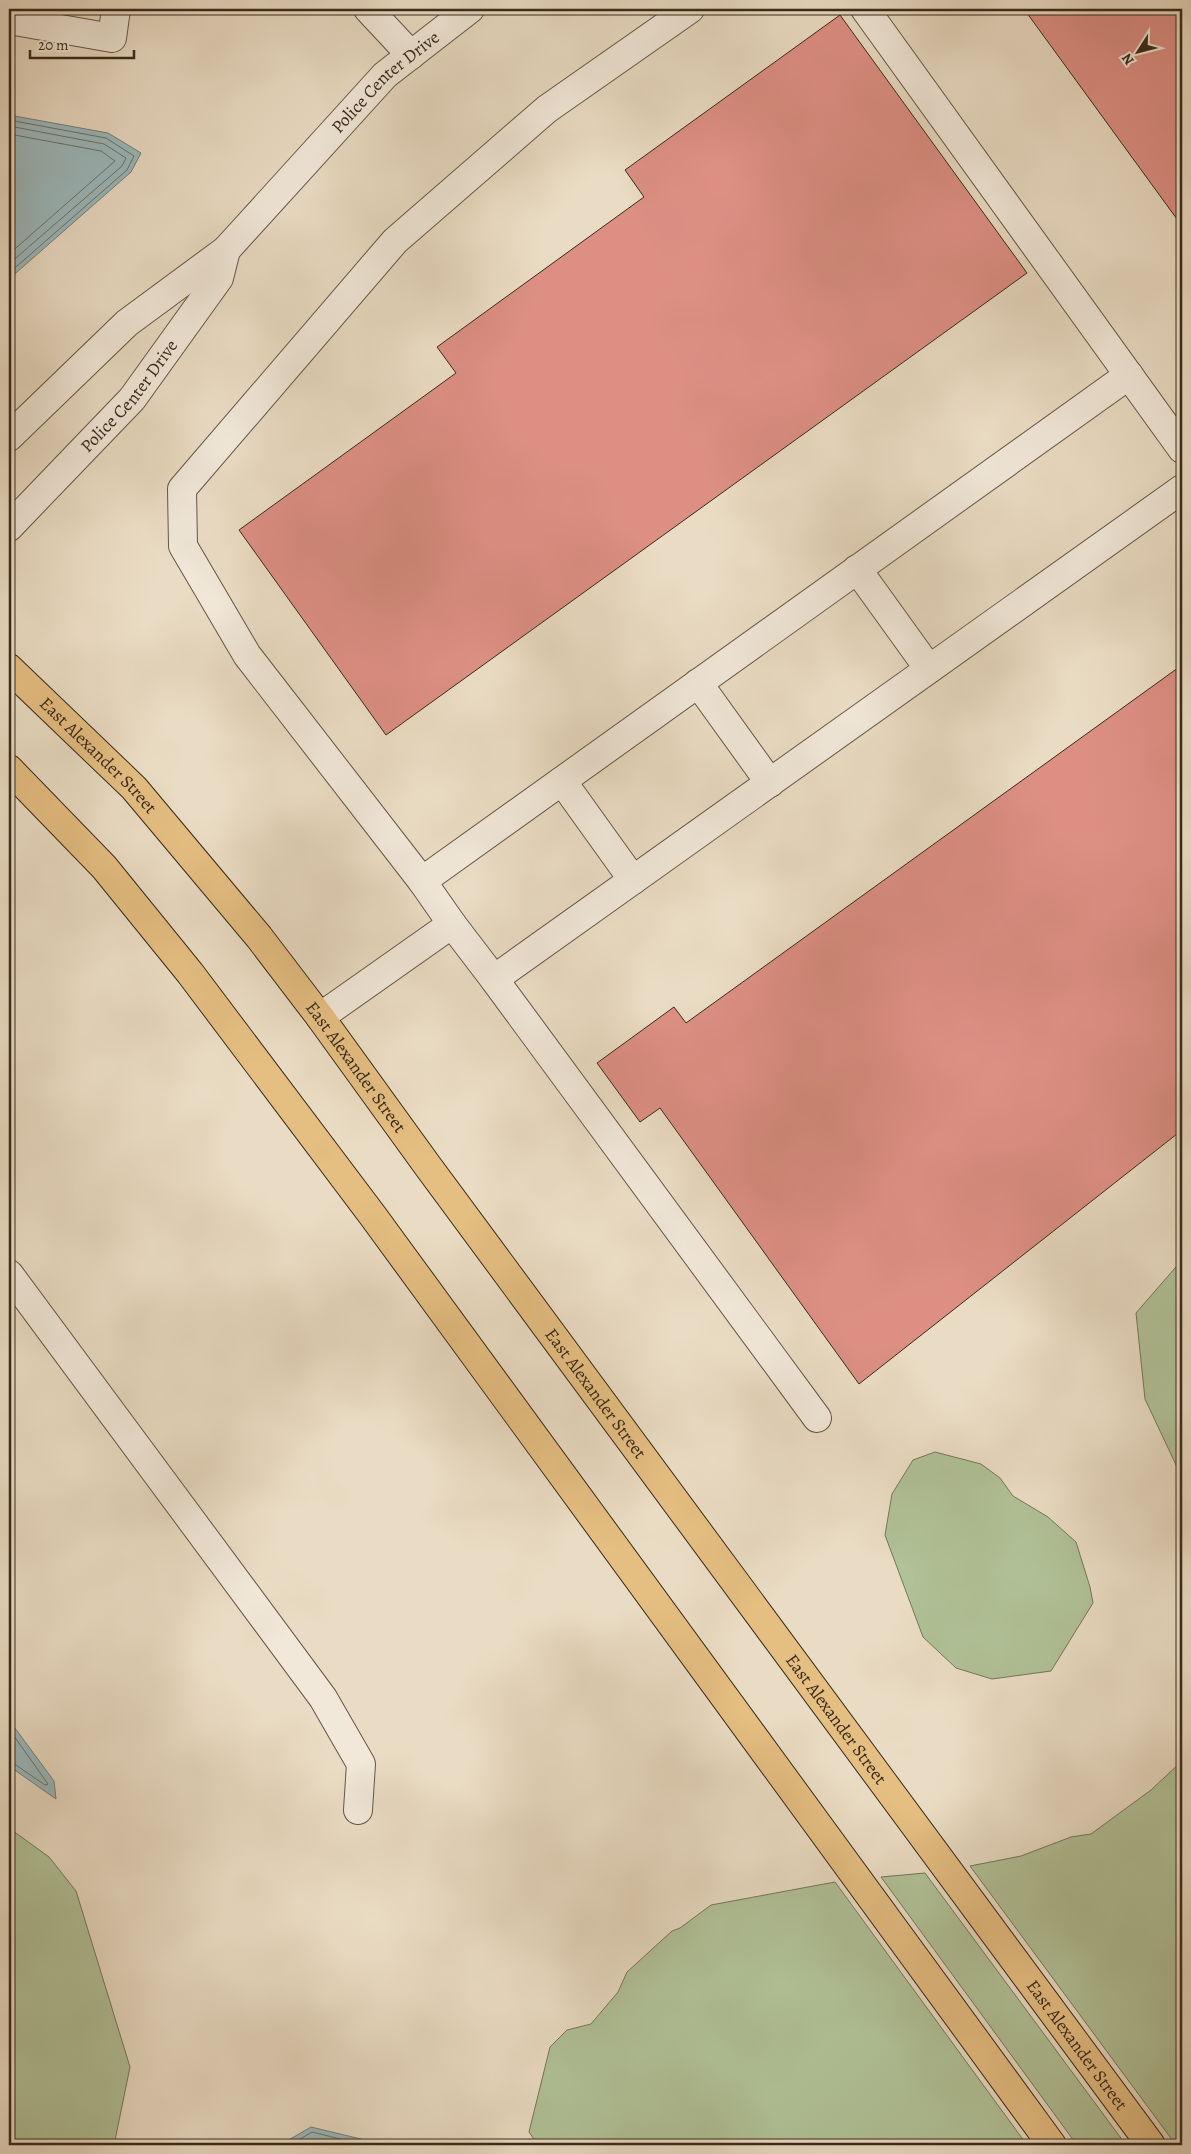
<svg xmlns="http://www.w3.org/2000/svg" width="1191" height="2154" viewBox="0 0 1191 2154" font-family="Alegreya,serif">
<rect width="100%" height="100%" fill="#eadcc4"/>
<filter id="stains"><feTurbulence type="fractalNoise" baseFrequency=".004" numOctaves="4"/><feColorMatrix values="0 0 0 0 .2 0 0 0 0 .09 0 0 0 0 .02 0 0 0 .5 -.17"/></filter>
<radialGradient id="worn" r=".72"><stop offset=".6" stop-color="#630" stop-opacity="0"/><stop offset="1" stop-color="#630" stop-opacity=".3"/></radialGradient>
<g fill="#b1c298" stroke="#74765a">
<polygon points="1182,1260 1182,1469 1177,1467 1145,1399 1136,1313"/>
<polygon points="935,1452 981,1464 1000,1478 1013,1496 1048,1517 1076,1542 1090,1587 1093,1603 1051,1671 992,1679 956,1668 923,1637 885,1535 892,1494 913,1460"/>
<polygon points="1182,1761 1182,2145 1176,2145 970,1866 1021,1856 1071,1837 1091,1834 1151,1790"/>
<polygon points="9,1828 49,1857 76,1891 130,2067 114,2145 9,2145"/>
<polygon points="925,1873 1126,2145 1077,2145 881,1877"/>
<polygon points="835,1882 1027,2145 538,2145 529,2132 550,2047 567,2030 591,2024 618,1992 627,1972 672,1931 680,1928 711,1905"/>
</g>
<g fill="#9cb9bd" stroke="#74807c">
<polygon points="9,115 108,133 141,153 131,172 9,279"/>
<polygon points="9,1720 54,1781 56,1799 9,1766"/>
<polygon points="311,2127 365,2140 373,2145 280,2145"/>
</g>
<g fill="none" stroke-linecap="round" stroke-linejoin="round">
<g stroke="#6a726c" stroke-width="1">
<polyline points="9,120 106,138 134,156 127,170 9,273"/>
<polyline points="9,126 104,144 126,158 122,166 9,264"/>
<polyline points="9,134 101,151 115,161 9,254"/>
<polyline points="9,1729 48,1784 45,1785 13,1763 9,1762"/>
<polyline points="290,2145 312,2132 364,2145"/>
</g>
</g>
<g fill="#dd8f84" stroke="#382a1b">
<polygon points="1024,9 1182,9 1182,226"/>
<polygon points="840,15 1027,273 386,735 239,530 456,373 437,347 644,197 625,170"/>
<polygon points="1182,665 1182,1130 859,1384 660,1108 640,1122 597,1063 674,1007 686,1023"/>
</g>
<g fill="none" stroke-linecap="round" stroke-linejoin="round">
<defs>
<g id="minor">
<polyline points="368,9 411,55"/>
<polyline points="865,9 1182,449"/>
<polyline points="9,20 112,38 116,9"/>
<path id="s1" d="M 9,437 L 127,323 L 226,250 L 385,75 L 470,9"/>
<path id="s2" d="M 9,527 L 132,399 L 219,278 L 226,250"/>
<polyline points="857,569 929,669"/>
<polyline points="698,683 770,783"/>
<polyline points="562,781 633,880"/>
<polyline points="422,881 1129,375"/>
<polyline points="452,924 422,881 247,655 183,546 182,489 395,241 547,109 690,9"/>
<polyline points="494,979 817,1418"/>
<polyline points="320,1017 452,924 494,979 1182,489"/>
<polyline points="9,1274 323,1698 361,1764 358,1810"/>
</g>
<g id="major">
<path id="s3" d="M 9,668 L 134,788 L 259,937 L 320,1017 L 427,1165 L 1151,2145"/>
<polyline points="9,769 104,867 190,973 373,1216 1052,2145"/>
</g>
</defs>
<use href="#minor" stroke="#645645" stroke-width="30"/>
<use href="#major" stroke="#382a1b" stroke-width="30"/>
<use href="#minor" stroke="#f1e8d9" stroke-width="28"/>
<use href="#major" stroke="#e5be82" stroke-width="28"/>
</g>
<g text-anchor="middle" stroke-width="5" stroke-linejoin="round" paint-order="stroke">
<g font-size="18" fill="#382a1b" stroke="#f1e8d9">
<text dy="6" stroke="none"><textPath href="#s1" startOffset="519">Police Center Drive</textPath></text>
<text dy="6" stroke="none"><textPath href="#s2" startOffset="178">Police Center Drive</textPath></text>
<text dy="6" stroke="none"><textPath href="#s3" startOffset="125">East Alexander Street</textPath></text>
<text dy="6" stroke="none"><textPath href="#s3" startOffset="530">East Alexander Street</textPath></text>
<text dy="6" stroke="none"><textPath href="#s3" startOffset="935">East Alexander Street</textPath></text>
<text dy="6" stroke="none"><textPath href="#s3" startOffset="1340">East Alexander Street</textPath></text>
<text dy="6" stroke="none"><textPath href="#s3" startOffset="1745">East Alexander Street</textPath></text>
</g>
</g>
<rect width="1191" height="2154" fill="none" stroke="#eadcc4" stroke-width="30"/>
<rect x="10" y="10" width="1171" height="2134" fill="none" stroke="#382a1b" stroke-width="2.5"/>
<rect x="15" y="15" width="1161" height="2124" fill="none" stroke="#382a1b"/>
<g transform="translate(1138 52) rotate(234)" stroke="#f1e8d9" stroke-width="4" paint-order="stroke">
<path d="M0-4L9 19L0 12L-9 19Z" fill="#382a1b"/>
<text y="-8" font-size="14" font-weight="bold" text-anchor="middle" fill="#382a1b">N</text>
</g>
<path d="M30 50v8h104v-8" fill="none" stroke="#382a1b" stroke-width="2.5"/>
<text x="38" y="50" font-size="15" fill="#382a1b" stroke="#f1e8d9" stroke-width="4" paint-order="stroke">20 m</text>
<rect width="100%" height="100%" filter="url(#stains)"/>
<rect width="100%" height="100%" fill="url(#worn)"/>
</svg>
